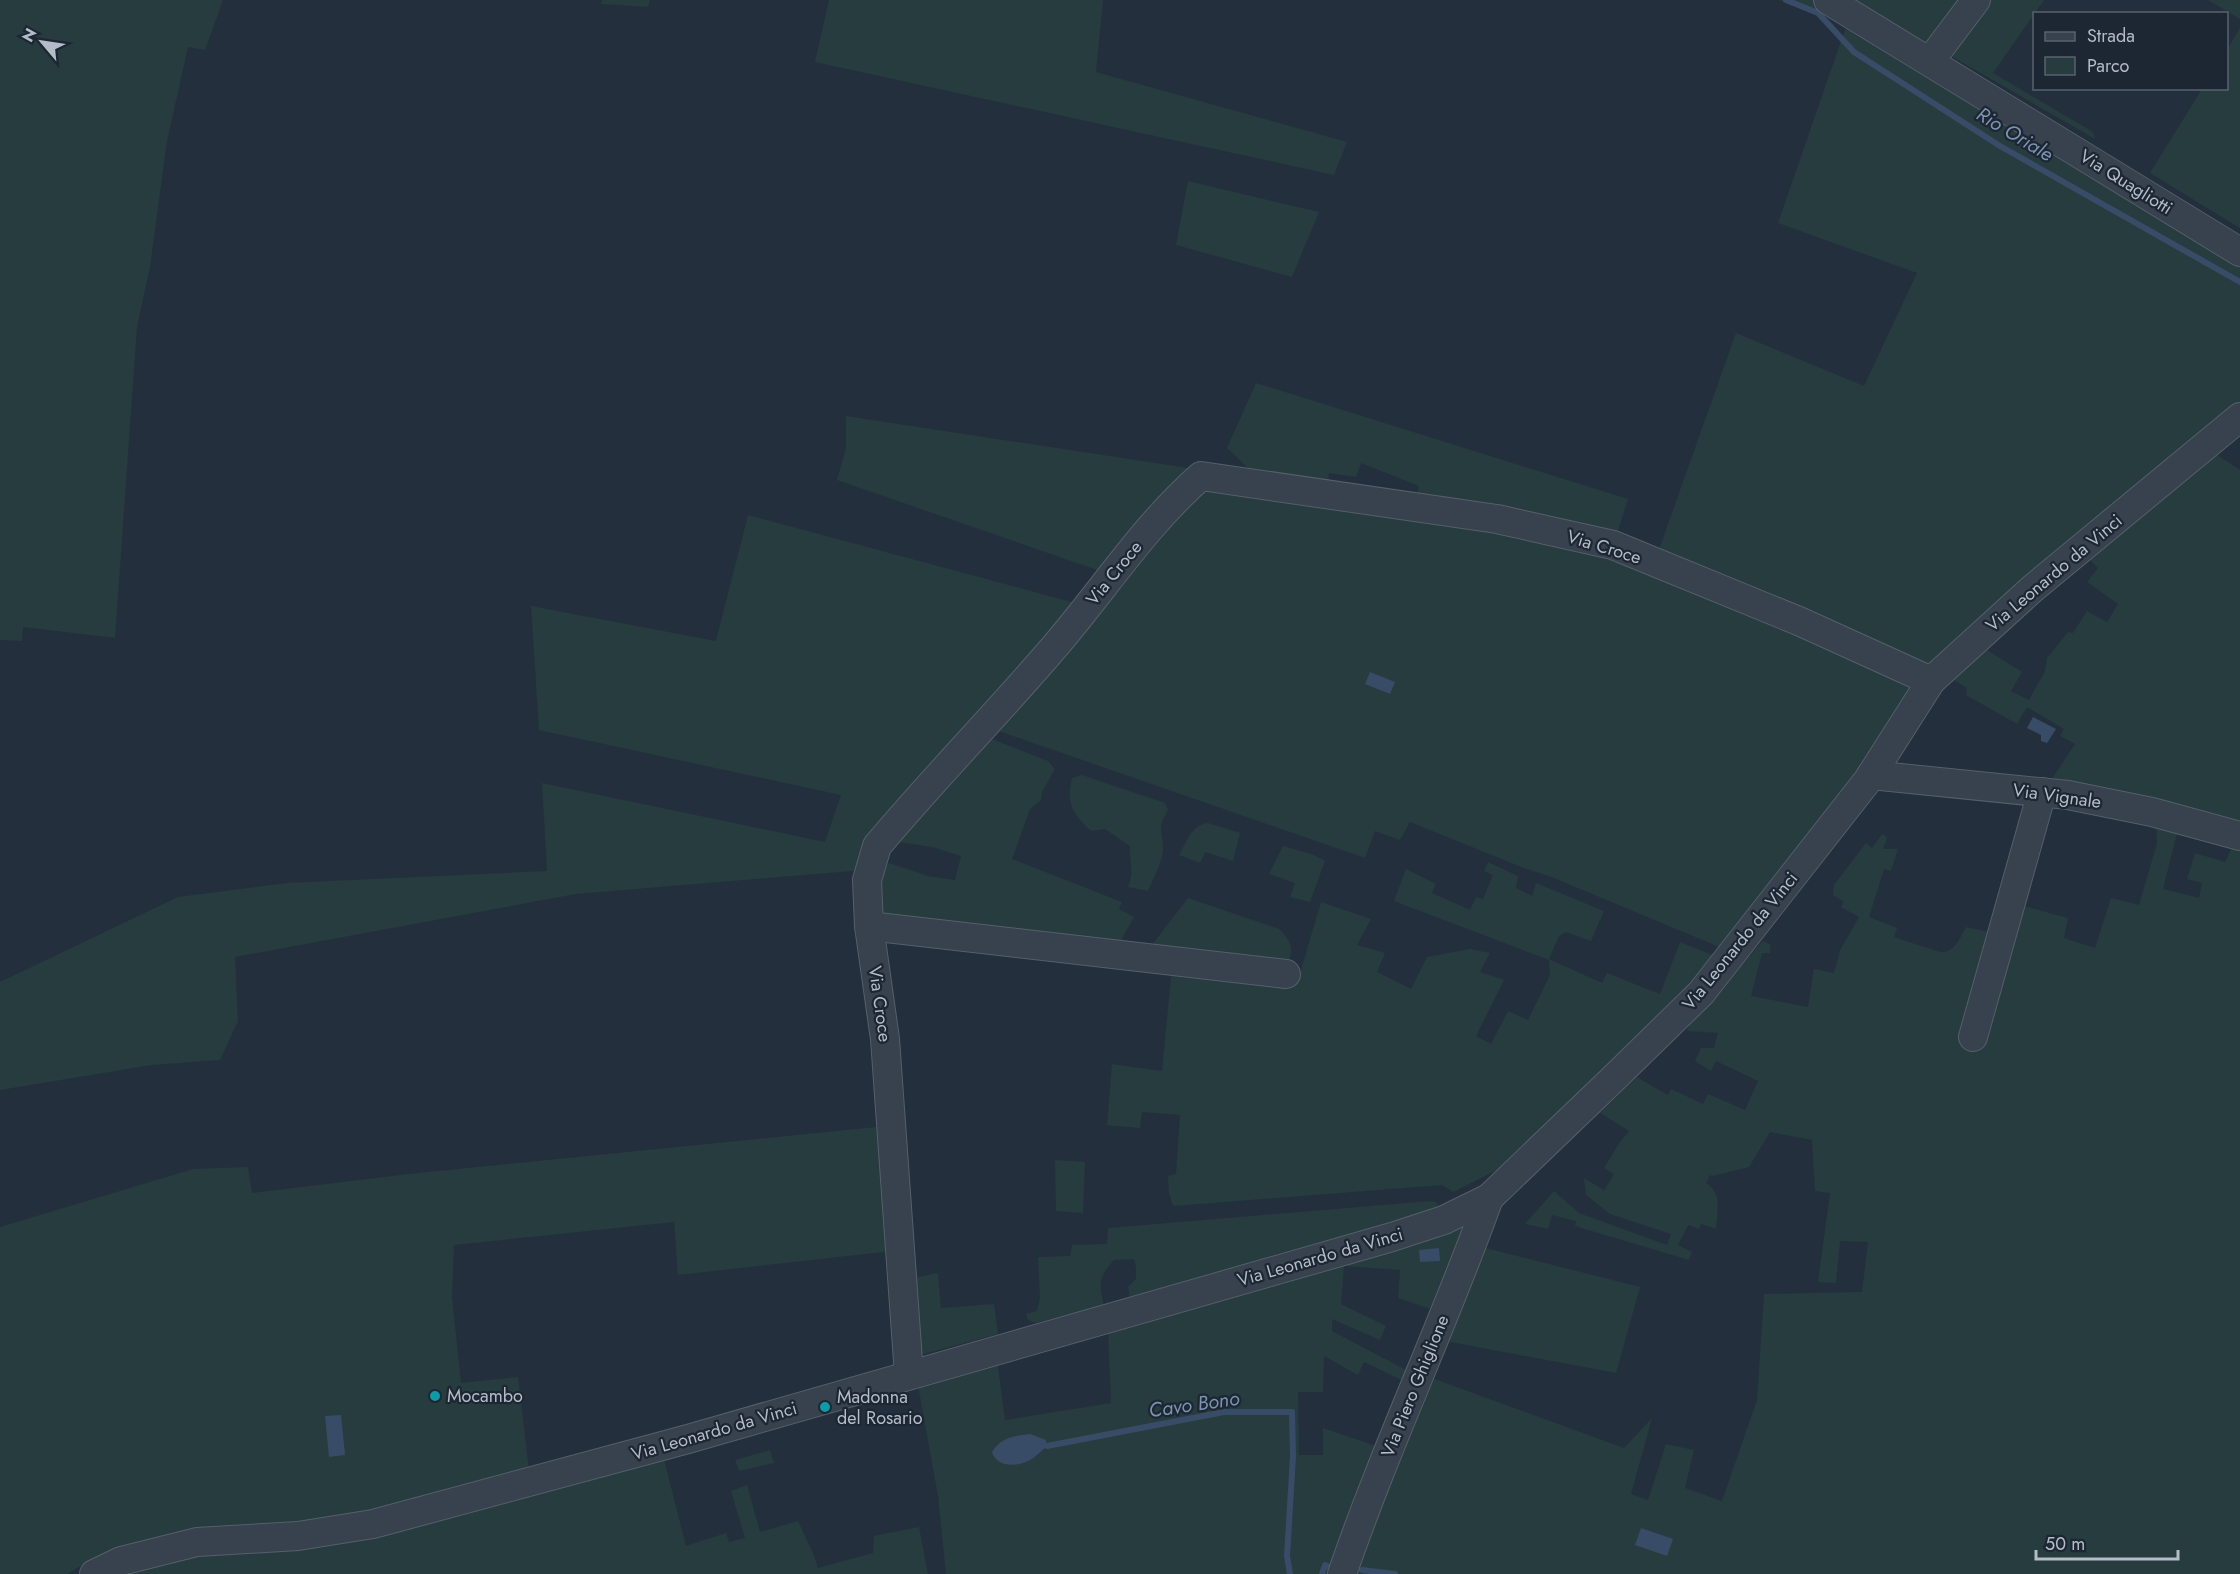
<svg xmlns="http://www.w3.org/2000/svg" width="2240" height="1574" viewBox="0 0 2240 1574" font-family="Jost,sans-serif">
<rect width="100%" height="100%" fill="#242f3e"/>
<g fill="#263c3f">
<polygon points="0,0 223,0 205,50 188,47 167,141 150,267 137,327 115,638 23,627 22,641 0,640"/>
<polygon points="602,0 650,0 648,7 601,4"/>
<polygon points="829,0 1103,0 1096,72 1347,142 1334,175 815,62"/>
<polygon points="1778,0 1813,0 1927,64 2240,260 2240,407 1926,672 1657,555 1736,333 1864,386 1917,273 1778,223 1848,21"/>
<polygon points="1846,0 1966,0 1929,50"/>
<polygon points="1985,0 2044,0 1993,73 2093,132 2095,139 1944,52"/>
<polygon points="2208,0 2240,0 2240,19"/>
<polygon points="2240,28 2240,228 2150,173 2202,89 2226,88 2227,50"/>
<polygon points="1188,181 1319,212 1292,277 1176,245"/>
<polygon points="1256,383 1628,499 1615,540 1417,496 1419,486 1361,463 1356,477 1329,473 1327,490 1257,477 1227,448"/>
<polygon points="846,416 1201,470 1106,573 837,480 846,448"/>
<polygon points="2211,451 2240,470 2240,829 2047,786 2075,744 2060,736 2064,729 2027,707 2017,724 1966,695 1967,688 1952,679 1984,648 2022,672 2011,691 2029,700 2045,671 2047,658 2068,632 2073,633 2087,611 2107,622 2118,604 2087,582 2098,568 2086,556"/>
<polygon points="1206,488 1553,534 1922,681 1865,770 1724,949 1549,876 1524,868 1410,822 1400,840 1375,831 1365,858 987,727 1071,631"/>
<polygon points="748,515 1079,604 864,870 576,894 235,957 238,1021 220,1060 152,1065 0,1090 0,982 178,897 287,883 547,871 542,783 825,842 841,795 539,730 531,606 716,641"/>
<polygon points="987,737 1048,761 1055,769 1042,792 1041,800 1030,809 1012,859 1122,902 1119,909 1134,917 1122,939 1113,947 876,922 875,881 889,863 928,876 955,880 961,856 932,847 898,842"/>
<path d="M 1082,775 L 1165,803 L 1168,810 C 1157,829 1162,828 1163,846 C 1164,861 1153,878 1148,891 L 1128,887 C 1135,870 1129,864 1130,846 L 1105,829 L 1091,831 C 1073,813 1066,805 1072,778 Z"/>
<path d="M 2156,818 L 2179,826 L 2163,889 L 2199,898 L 2202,883 L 2187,879 L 2195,853 L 2225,862 L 2231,849 L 2240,844 L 2240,1574 L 1353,1574 L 1429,1377 L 1624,1448 L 1652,1418 L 1631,1494 L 1648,1500 L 1666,1444 L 1694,1450 L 1685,1488 L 1722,1501 L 1757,1400 L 1764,1294 L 1862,1292 L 1868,1242 L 1840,1241 L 1836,1283 L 1818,1282 L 1830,1193 L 1815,1191 L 1812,1140 L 1770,1132 L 1749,1167 L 1713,1176 L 1710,1175 L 1706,1183 C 1723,1193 1717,1213 1716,1229 L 1701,1224 L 1699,1229 L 1688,1225 L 1678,1245 L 1692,1252 L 1689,1260 L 1575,1226 L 1576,1221 L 1552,1215 L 1548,1229 L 1525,1224 L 1554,1191 L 1579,1213 L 1667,1245 L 1671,1234 L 1610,1214 L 1586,1195 L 1584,1178 L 1604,1190 L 1614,1174 L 1604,1168 L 1620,1142 L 1629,1131 L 1600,1113 L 1637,1077 L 1668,1095 L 1671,1089 L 1703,1104 L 1708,1094 L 1745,1110 L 1758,1081 L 1716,1061 L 1711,1071 L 1695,1061 L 1701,1048 L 1714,1048 L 1718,1033 L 1687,1031 L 1690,1023 L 1763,941 L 1771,945 L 1770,953 L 1762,953 L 1751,996 L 1808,1007 L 1814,969 L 1834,973 L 1840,950 L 1859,917 L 1841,907 L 1844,902 L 1833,895 L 1834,885 L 1866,843 L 1872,848 L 1882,834 L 1887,837 L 1883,849 L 1898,849 L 1891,871 L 1884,869 L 1869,917 L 1897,928 L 1894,937 L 1940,952 C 1955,953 1959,939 1966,927 L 1997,934 L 2020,905 L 2068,918 L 2064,938 L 2095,948 L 2111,898 L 2139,905 L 2157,843 Z"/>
<path d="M 1208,823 L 1240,833 L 1233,861 L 1205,852 L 1200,863 L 1179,855 C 1186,843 1192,824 1208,823 Z"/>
<polygon points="1283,846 1314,855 1325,861 1310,902 1290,897 1295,883 1269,874"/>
<polygon points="1488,862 1518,876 1516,888 1532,896 1536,883 1604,911 1591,941 1566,932 1559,936 1549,959 1602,983 1607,973 1660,994 1680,942 1720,958 1503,1167 1453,1192 1442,1185 1173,1206 1169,1193 1168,1176 1176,1174 1180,1115 1142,1112 1140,1128 1107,1125 1112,1064 1162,1071 1172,966 1298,980 1321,902 1371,919 1357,945 1385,953 1377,972 1411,989 1427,957 1470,949 1490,953 1480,972 1504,980 1476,1036 1491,1044 1508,1011 1528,1020 1550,975 1549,960 1394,901 1406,869 1436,884 1432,893 1470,910 1476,897 1483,899 1493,875 1484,871"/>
<path d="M 1188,898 L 1279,929 C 1291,940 1295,950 1287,964 L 1157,952 L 1154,942 Z"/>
<polygon points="886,1126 892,1251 678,1275 674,1222 454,1245 452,1297 461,1383 518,1377 529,1470 363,1513 87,1562 67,1574 0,1574 0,1227 193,1169 248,1167 252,1193 409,1174"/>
<polygon points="1055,1160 1085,1162 1083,1213 1056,1211"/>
<path d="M 1430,1201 L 1436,1202 L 1439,1206 L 1435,1211 L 1130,1298 L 1128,1287 L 1136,1279 L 1136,1267 L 1134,1259 L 1114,1260 C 1098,1278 1099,1284 1104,1306 L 1035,1323 L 1028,1320 L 1026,1314 L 1037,1311 L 1040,1298 L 1038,1257 L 1070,1256 L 1072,1245 L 1107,1244 L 1108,1228 Z"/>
<polygon points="1463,1222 1470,1235 1436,1311 1398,1298 1400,1270 1344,1266 1341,1304 1386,1326 1380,1340 1332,1319 1332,1331 1408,1371 1406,1382 1364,1362 1358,1375 1324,1356 1323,1392 1298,1392 1299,1455 1323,1455 1323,1428 1382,1448 1338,1574 946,1574 938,1496 917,1380 997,1359 1005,1420 1111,1403 1108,1330"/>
<polygon points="1486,1248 1640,1287 1616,1373 1445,1341"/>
<polygon points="938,1273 941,1308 994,1304 998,1334 924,1354 913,1346 908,1279"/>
<polygon points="770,1450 774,1463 739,1471 735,1460"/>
<polygon points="663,1455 686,1546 726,1533 729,1542 745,1538 731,1491 747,1485 760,1532 798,1521 813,1553 818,1568 873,1553 874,1536 919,1527 928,1574 130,1574 179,1557"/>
</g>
<g fill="#394c67">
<polygon points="1370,672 1395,682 1390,694 1365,684"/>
<polygon points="2033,717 2056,729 2047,743 2041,741 2041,735 2027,728"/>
<polygon points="1439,1248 1440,1261 1420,1262 1419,1250"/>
<polygon points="341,1415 345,1455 329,1457 325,1416"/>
<path d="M 1030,1434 L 1046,1440 L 1047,1446 C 1041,1451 1035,1458 1028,1461 C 1016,1467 996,1467 992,1452 C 1001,1437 1014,1436 1030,1434 Z"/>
<polygon points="1641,1528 1673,1539 1667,1556 1635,1545"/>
</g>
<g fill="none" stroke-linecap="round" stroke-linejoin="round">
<g stroke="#394c67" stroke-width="6">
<polyline points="1786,0 1818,13 1854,52 2000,146 2240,282"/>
<polyline points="1047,1446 1224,1412 1292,1412 1293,1456 1287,1556 1290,1574"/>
<polyline points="1362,1570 1395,1574"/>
<polyline points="1322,1574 1325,1565 1327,1566"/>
</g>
<defs>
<g id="minor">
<polyline points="1828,0 2240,252"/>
<polyline points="1930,61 1976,0"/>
<polyline points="1871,775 2068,795 2152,812 2240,836"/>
<polyline points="869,926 1286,974"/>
<polyline points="1973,1037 2042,792"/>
<path d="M 909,1375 L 885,1039 L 869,926 L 867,880 L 877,846 C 935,777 998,713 1056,645 C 1104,589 1145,525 1201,476 L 1497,519 L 1613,545 L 1801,622 L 1931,681"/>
<polyline points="94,1574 121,1561 197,1542 298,1536 373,1524 688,1439 1392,1237 1444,1220 1489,1198 1614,1078 1701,993 1868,780 1931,681 2032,589 2240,417"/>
<path d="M 1342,1574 C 1386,1446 1444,1324 1489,1198"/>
</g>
</defs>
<use href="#minor" stroke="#565f6c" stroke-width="30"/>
<use href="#minor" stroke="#38414e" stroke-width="28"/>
</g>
<g fill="#0f9aa8" stroke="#1d2633" stroke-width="2">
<circle cx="435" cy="1396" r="6"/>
<circle cx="825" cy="1407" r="6"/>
</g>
<g text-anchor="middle" stroke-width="4.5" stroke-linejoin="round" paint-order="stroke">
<g font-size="18" fill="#b4bcc9" stroke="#1d2633">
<text transform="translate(2126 182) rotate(32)" y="6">Via Quagliotti</text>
<text transform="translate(1604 547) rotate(17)" y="6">Via Croce</text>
<text transform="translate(1114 573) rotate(-51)" y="6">Via Croce</text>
<text transform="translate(2054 573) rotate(-40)" y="6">Via Leonardo da Vinci</text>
<text transform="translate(2057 796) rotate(8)" y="6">Via Vignale</text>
<text transform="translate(1740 941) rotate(-51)" y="6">Via Leonardo da Vinci</text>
<text transform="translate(880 1004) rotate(82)" y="6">Via Croce</text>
<text transform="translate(1320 1257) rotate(-16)" y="6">Via Leonardo da Vinci</text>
<text transform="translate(1415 1386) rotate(-68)" y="6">Via Piero Ghiglione</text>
<text transform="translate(714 1431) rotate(-16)" y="6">Via Leonardo da Vinci</text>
</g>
<g font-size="18" fill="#b4bcc9" stroke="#1d2633" text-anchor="start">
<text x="447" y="1402">Mocambo</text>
<text x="837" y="1403">Madonna<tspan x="837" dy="21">del Rosario</tspan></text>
</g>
<g font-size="20" font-style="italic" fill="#7c92b1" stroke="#1d2633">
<text transform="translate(2015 134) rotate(31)" y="7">Rio Oriale</text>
<text transform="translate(1194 1404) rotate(-8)" y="7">Cavo Bono</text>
</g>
</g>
<rect x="2033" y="12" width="195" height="78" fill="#1d2633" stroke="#59626f" stroke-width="1.5"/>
<rect x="2045" y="32" width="30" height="9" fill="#38414e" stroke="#59626f" stroke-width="1.5"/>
<text x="2087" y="42" font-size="18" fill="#b4bcc9">Strada</text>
<rect x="2045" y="57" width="30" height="18" fill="#263c3f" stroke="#59626f" stroke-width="1.5"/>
<text x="2087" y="72" font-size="18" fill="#b4bcc9">Parco</text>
<g transform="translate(42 42) rotate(299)" stroke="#1d2633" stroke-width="4.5" paint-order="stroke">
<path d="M0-4.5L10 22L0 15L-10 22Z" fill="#b4bcc9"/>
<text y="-9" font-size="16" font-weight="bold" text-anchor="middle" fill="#b4bcc9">N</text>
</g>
<path d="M2036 1550v9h142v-9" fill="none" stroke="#b4bcc9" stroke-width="3"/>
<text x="2045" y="1550" font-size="18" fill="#b4bcc9" stroke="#1d2633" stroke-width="4.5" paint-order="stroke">50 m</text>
</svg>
